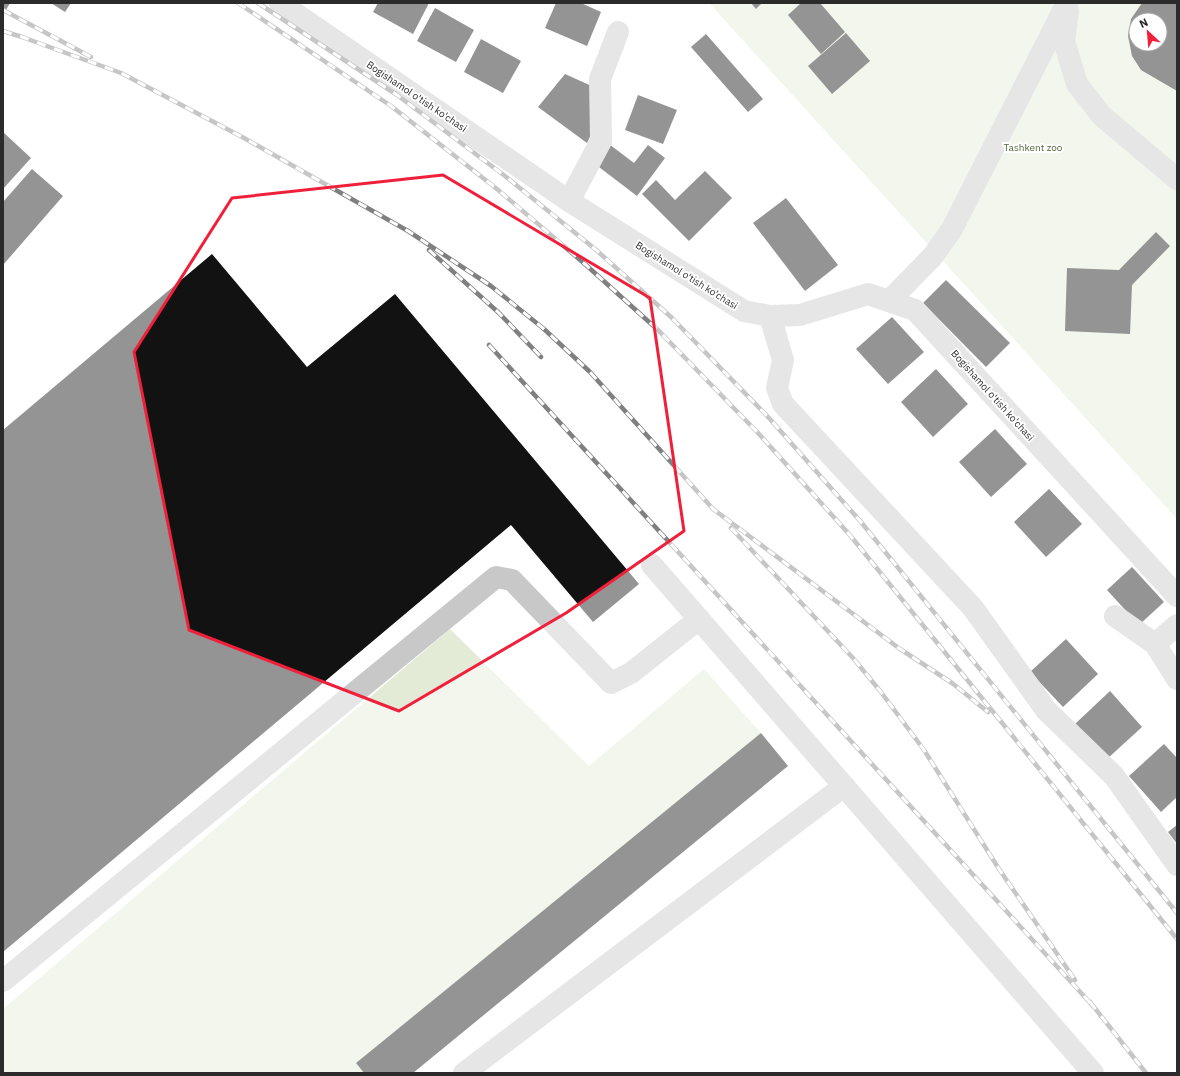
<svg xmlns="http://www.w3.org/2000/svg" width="1180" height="1076" viewBox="0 0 1180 1076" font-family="'IBM Plex Sans',sans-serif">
<rect width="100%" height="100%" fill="#fff"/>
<g fill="#e3ebd7" fill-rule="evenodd">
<path d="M 708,3 L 1177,3 L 1177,519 L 710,4 ZM 1136,20 L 1160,20 L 1160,44 L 1136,44 Z"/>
<polygon points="450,629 589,766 704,669 761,733 356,1063 364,1073 3,1073 3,1009"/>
</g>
<g fill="#121212" fill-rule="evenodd">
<polygon points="3,3 10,3 6,10 3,8"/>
<polygon points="51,3 71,3 65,12"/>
<polygon points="378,3 429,3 413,34 373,12"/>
<polygon points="556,3 581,3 601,12 587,46 545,28"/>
<polygon points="751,3 762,3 756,9"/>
<polygon points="801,3 820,3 845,32 821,54 788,15"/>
<path d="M 1142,3 L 1177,3 L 1177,91 L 1141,70 L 1132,56 L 1128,36 L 1131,19 ZM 1136,20 L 1160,20 L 1160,44 L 1136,44 Z"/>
<polygon points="435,8 474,30 456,62 417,41"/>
<polygon points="846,33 870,61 832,94 808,66"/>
<polygon points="706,34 763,99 748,112 691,47"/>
<polygon points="481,39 521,61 503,93 464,72"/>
<polygon points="565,74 596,88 596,124 587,143 538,107"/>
<polygon points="638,95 677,110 663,144 625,130"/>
<polygon points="3,132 31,158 3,189"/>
<polygon points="609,144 634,163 648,145 665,158 637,196 595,164"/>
<polygon points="32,169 63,196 3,265 3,202"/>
<polygon points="705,171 732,198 689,241 642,194 656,180 675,200"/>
<polygon points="786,198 838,265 805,291 753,223"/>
<polygon points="1156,232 1170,246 1132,285 1130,334 1065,331 1067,268 1119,270"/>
<polygon points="212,254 307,367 395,294 639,584 593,622 511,525 3,952 3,430"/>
<polygon points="946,280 1010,343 986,367 923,303"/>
<polygon points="892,317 924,352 888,384 856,349"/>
<polygon points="936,369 968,404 933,437 901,402"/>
<polygon points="995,429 1027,464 991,497 959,462"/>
<polygon points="1049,489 1082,524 1046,557 1014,522"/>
<polygon points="1132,567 1164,602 1139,625 1107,590"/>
<polygon points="1066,639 1098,674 1063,707 1030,672"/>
<polygon points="1110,691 1142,727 1107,759 1075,724"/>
<polygon points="761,733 788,766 413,1073 364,1073 356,1063"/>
<polygon points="1164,744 1177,758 1177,797 1161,812 1129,776"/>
<polygon points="1177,825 1177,844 1168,832"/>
</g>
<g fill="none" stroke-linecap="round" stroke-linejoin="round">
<g stroke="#c8c8c8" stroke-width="22">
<polyline points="280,3 569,201 744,311 770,316 800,315 868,294 915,310 1177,596"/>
<polyline points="1068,12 1064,41 1077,84 1102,116 1177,179"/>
<polyline points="569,201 601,141 600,79 618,32"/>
<polyline points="889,301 933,256 952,229 1067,3"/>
<polyline points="770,316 783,360 777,388 783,404 973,608 1046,710 1114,776 1177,865"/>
<polyline points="652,565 1093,1073"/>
<polyline points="1115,616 1155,644 1177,625"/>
<polyline points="1155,644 1177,679"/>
<polyline points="3,981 496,577 512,580 611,683 631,673 699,619"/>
<polyline points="464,1073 844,786"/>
</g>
<defs>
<g id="rail">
<polyline points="238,3 391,106 497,189 586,265 659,331 759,434 849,534 1177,939"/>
<polyline points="258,3 397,95 505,176 595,249 671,317 769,418 861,522 1177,913"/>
<polyline points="3,10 91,57"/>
<polyline points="3,31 22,37 121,73 244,138 408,231 491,286 544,329 590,372 713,509 900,649 952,683 988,712"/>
<polyline points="429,250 499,313 541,357"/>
<polyline points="489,345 1093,1006"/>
<polyline points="731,528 853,658 881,692 924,750 999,869 1075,980"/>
<polyline points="1090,1002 1146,1073"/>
</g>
</defs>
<use href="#rail" stroke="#808080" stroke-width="4.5"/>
<use href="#rail" stroke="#fff" stroke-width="3" stroke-dasharray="9" stroke-linecap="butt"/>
</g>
<path d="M0 0H1180V1076H0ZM 443,175 L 650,298 L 684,531 L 566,613 L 399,711 L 189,630 L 134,352 L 232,198 Z" fill="#fff" fill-opacity=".55" fill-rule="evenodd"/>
<path fill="none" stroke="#f0203b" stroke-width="3" stroke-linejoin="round" d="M 443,175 L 650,298 L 684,531 L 566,613 L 399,711 L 189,630 L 134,352 L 232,198 Z"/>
<g text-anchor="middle" stroke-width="4" stroke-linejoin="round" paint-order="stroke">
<g font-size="10" fill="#2b2b2b" stroke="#fff">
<text transform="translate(417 96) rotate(34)" y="4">Bogishamol o'tish ko'chasi</text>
<text transform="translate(687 275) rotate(32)" y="4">Bogishamol o'tish ko'chasi</text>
<text transform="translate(993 395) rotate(48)" y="4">Bogishamol o'tish ko'chasi</text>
</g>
<g font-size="10" fill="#516937" stroke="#fff">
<text x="1033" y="151">Tashkent zoo</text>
</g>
</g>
<rect width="1180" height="1076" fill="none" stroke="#2b2b2b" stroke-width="8"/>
<g transform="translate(1148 32) rotate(334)"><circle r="19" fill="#ffffff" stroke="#aaaaaa"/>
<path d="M0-3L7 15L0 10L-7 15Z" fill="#f0203b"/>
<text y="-6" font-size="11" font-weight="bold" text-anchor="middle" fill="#2b2b2b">N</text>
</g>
</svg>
